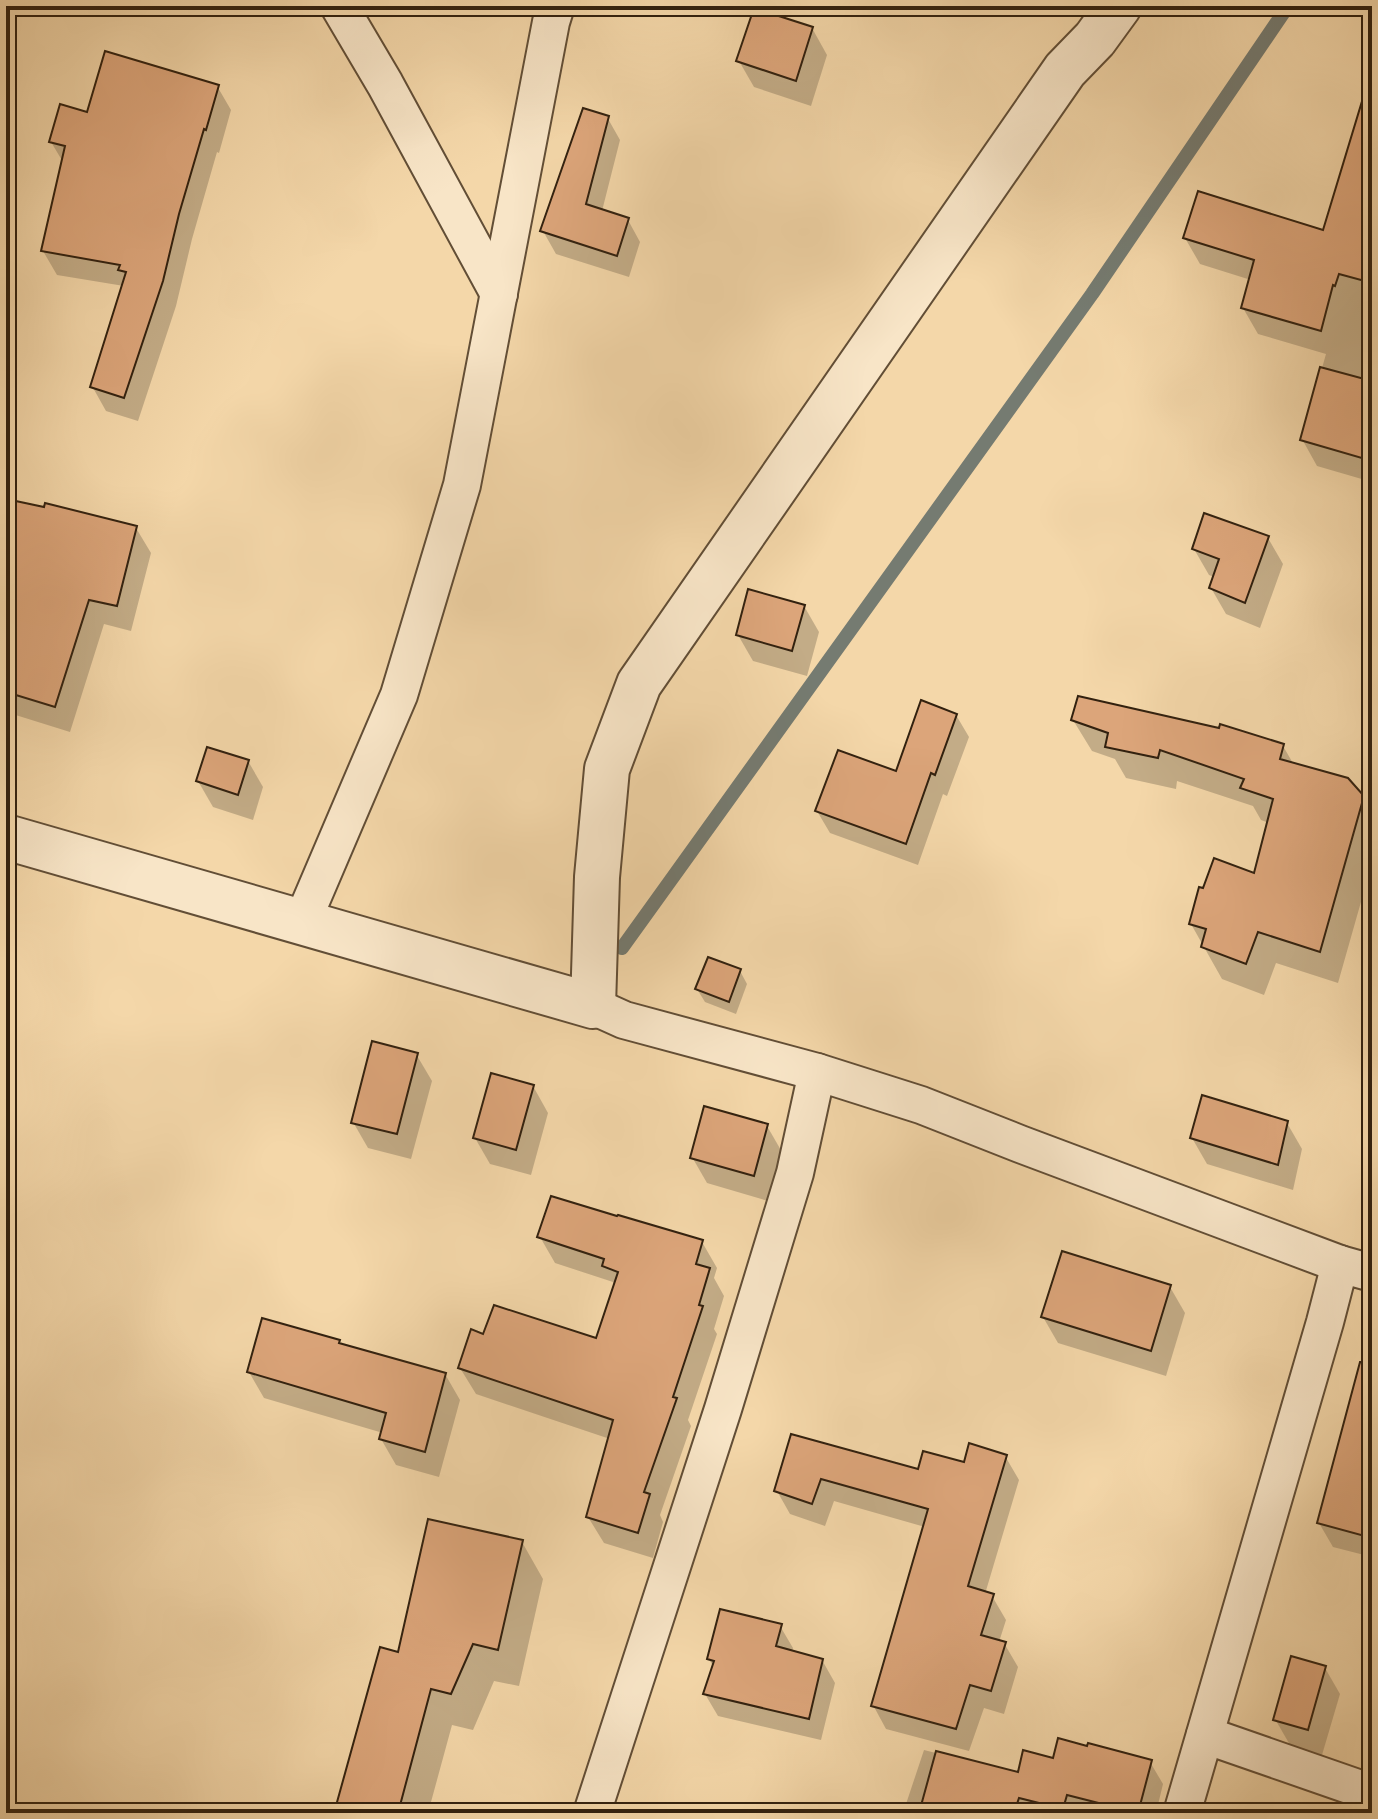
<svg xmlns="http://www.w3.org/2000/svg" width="1378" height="1819" viewBox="0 0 1378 1819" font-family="'Libre Caslon Text',serif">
<rect width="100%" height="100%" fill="#f4d7a9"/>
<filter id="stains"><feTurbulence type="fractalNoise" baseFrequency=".0025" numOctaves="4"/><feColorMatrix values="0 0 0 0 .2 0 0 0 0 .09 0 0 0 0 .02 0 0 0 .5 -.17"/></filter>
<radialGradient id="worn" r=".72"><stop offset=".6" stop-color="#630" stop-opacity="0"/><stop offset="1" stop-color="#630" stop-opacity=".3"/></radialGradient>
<g fill="#0003">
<polygon points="812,28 827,55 811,106 754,87 739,61"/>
<polygon points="217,86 231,110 219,153 217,152 192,239 176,306 138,421 106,411 92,386 124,286 57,275 43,251 63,162 51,142 89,114"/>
<polygon points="607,117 620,140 602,211 628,220 640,242 629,277 556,254 543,231"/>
<polygon points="1372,145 1372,482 1317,466 1302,439 1326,354 1258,334 1243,308 1251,280 1200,264 1185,238 1325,233"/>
<polygon points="45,509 136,528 151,553 131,631 104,624 70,732 6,712 6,535"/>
<polygon points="1372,517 1372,578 1361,558"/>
<polygon points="1268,538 1283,564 1260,628 1226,614 1211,588 1214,577 1209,575 1194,549"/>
<polygon points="804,606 819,632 807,676 753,661 738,635"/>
<polygon points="956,715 969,737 947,796 943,794 918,865 830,833 817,811 897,774"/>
<polygon points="1073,720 1283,746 1294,765 1363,798 1372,814 1372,863 1338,983 1276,963 1264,995 1222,979 1191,924 1256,876 1269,823 1261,820 1253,806 1177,781 1176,789 1126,778 1115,759 1092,751"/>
<polygon points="248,761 263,787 253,820 213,807 198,781"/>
<polygon points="740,971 747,984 736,1014 705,1002 697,989"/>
<polygon points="416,1054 432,1081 411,1159 368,1148 353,1122"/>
<polygon points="533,1086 548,1113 531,1175 490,1164 475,1138"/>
<polygon points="1287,1123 1302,1149 1293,1190 1207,1164 1192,1138"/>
<polygon points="767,1126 782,1152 768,1201 707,1183 692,1157"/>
<polygon points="540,1237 702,1242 717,1268 714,1278 724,1296 714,1329 717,1334 688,1420 691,1426 660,1515 663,1522 653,1558 604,1543 588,1517 610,1439 476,1394 460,1368 485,1336 597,1341 615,1286 613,1282 555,1263"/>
<polygon points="1170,1287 1185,1313 1166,1376 1058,1343 1043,1317"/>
<polygon points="339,1342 341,1346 445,1374 460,1400 439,1477 396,1465 381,1439 383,1433 264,1398 249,1372"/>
<polygon points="1372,1397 1372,1557 1333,1547 1319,1523"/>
<polygon points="792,1436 919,1471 966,1465 1005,1456 1019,1480 985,1594 992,1596 1006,1620 999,1642 1004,1643 1018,1667 1004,1714 984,1708 969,1751 886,1729 873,1705 925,1527 834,1501 825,1526 790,1514 777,1491"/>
<polygon points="522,1542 543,1579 519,1686 494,1681 473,1730 452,1725 428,1813 336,1813 399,1654"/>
<polygon points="780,1626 793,1648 792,1652 822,1660 835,1683 821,1740 718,1716 705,1694 714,1668 709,1659"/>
<polygon points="1325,1668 1340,1694 1322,1755 1290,1745 1275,1719"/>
<polygon points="924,1750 1019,1774 1055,1760 1150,1762 1163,1784 1156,1813 903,1813"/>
</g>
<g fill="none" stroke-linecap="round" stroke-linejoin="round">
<polyline stroke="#757b71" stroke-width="14" points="622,948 1092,294 1288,6"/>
</g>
<g fill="#dca57a" stroke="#32210f" stroke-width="2">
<polygon points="754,8 813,27 796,81 736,61"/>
<polygon points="105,51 219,85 206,130 204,129 179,214 163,281 124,398 90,387 126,272 118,270 120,265 41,251 65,146 49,142 60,104 87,112"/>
<polygon points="1363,98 1372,100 1372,283 1339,274 1335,286 1333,285 1321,331 1241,308 1254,260 1183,238 1198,191 1323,230"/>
<polygon points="583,108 609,116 586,204 629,218 617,256 540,231"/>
<polygon points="1320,367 1372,381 1372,461 1300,440"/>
<polygon points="11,500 44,507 45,503 137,526 117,606 89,600 55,707 6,692 6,525"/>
<polygon points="1204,513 1269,536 1245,603 1209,588 1219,559 1192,549"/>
<polygon points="748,589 805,605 792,651 736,635"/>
<polygon points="1078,696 1219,728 1220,724 1284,744 1280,759 1348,778 1364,796 1320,952 1258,932 1246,964 1201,947 1206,929 1189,924 1199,887 1203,888 1214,858 1254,873 1273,799 1240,788 1244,779 1160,750 1158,758 1105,747 1108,733 1071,720"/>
<polygon points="921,700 957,714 935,775 931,773 906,844 815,811 838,750 896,771"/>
<polygon points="207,747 249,760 238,795 196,781"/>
<polygon points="708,957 741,969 729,1002 695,989"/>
<polygon points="372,1041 418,1053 397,1134 351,1123"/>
<polygon points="491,1073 534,1085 516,1150 473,1138"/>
<polygon points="1202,1095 1288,1121 1278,1165 1190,1138"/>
<polygon points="704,1106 768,1124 754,1176 690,1158"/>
<polygon points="551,1196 617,1216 618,1215 703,1240 696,1264 710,1268 699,1305 703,1306 673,1397 677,1398 644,1492 650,1494 638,1533 586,1517 613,1420 458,1368 471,1329 483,1334 494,1305 596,1338 618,1272 602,1266 604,1259 537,1237"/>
<polygon points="1062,1251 1171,1285 1151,1351 1041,1317"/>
<polygon points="262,1318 340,1340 339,1343 446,1373 425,1452 379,1439 386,1413 247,1372"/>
<polygon points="1360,1362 1372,1363 1372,1538 1317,1523"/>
<polygon points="791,1434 918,1469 923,1451 964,1462 969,1443 1007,1455 968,1586 994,1594 981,1635 1006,1642 991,1691 970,1685 956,1729 871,1706 928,1509 821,1479 812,1504 774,1491"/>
<polygon points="428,1519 523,1540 498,1650 473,1644 451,1694 431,1689 398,1813 334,1813 380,1647 398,1652"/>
<polygon points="720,1609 782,1624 776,1646 823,1659 809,1719 703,1694 714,1661 707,1659"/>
<polygon points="1291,1656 1326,1666 1308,1730 1273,1720"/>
<polygon points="1058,1738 1087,1746 1088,1743 1152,1760 1138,1813 1067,1795 1063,1809 1019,1798 1014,1813 919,1813 936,1751 1018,1772 1023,1750 1053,1758"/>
</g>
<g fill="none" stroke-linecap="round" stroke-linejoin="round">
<defs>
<g id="minor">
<polyline points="339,6 385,84 499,294"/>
<polyline points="302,922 399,695 462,485 551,22 556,6"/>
<polyline points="593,1006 624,1020 817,1072 921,1105 1020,1144 1340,1264"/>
<polyline points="1205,1735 1372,1793"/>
<polyline points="592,1813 723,1409 795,1173 817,1072"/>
<polyline points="1182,1813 1325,1322 1340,1264 1372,1273"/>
</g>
<polyline id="tertiary" points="6,837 593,1006 597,877 607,769 639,684 1065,70 1095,39 1119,6"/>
</defs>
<use href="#minor" stroke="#624e36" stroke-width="40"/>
<use href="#tertiary" stroke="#624e36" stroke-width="48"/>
<use href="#minor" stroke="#f8e5c7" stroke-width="36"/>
<use href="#tertiary" stroke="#f8e5c7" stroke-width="44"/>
</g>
<rect width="1378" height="1819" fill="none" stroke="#f4d7a9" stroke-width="32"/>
<rect x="8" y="8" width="1362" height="1803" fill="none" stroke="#32210f" stroke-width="4"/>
<rect x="16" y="16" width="1346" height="1787" fill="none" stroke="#32210f" stroke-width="2"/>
<rect width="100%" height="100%" filter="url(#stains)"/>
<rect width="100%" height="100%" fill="url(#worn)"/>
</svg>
